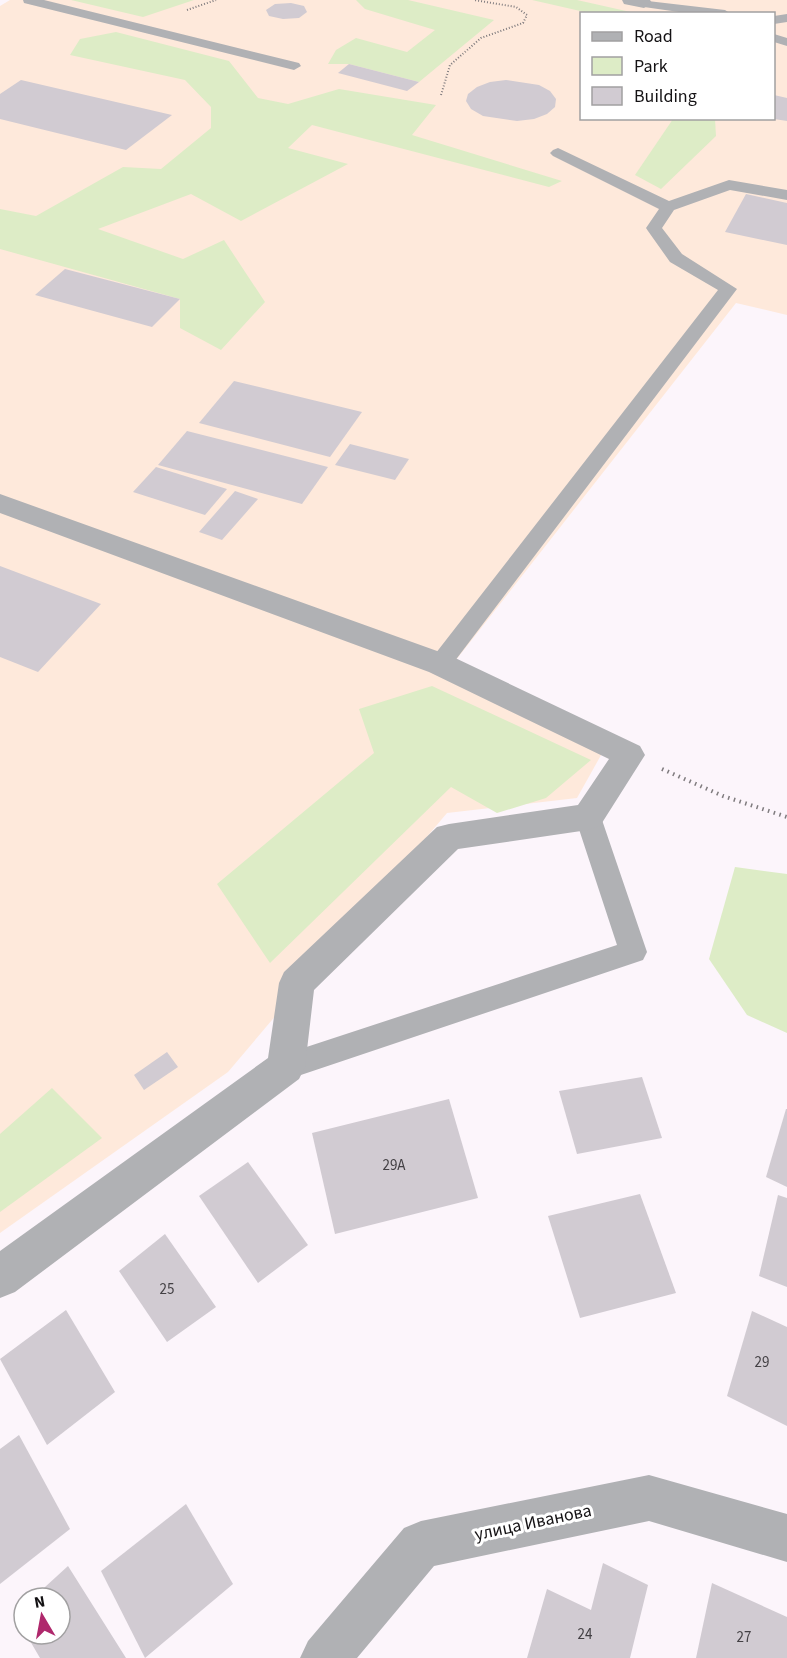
<svg xmlns="http://www.w3.org/2000/svg" width="787" height="1658" viewBox="0 0 787 1658" font-family="'Source Sans 3',sans-serif">
<rect width="100%" height="100%" fill="#fcf5fb"/>
<path fill="#fee9db" fill-rule="evenodd" d="M 10,0 L 787,0 L 787,315 L 736,303 L 445,674 L 605,748 L 577,798 L 447,813 L 228,1072 L 0,1233 L 0,6 ZM 582,14 L 774,14 L 774,118 L 582,118 Z"/>
<g fill="#ddecc6">
<polygon points="71,0 194,0 143,17"/>
<polygon points="356,0 408,0 494,20 419,82 349,64 328,64 336,50 356,38 407,52 435,30 365,9"/>
<polygon points="532,0 577,0 635,13 589,13"/>
<polygon points="116,32 229,61 258,98 288,104 339,89 436,105 412,135 562,181 549,187 312,125 288,148 348,164 241,221 191,194 98,229 183,259 224,240 265,302 221,350 180,328 180,299 0,249 0,209 36,216 123,167 161,169 211,128 211,107 185,80 70,55 80,39"/>
<polygon points="673,119 715,119 716,136 661,189 635,175"/>
<polygon points="432,686 591,760 546,798 497,813 451,787 270,963 217,884 374,753 359,709"/>
<polygon points="735,867 787,874 787,1033 747,1015 709,959"/>
<polygon points="52,1088 102,1138 0,1212 0,1134"/>
</g>
<g fill="#d1cbd2">
<polygon points="291,3 304,6 307,12 299,18 283,19 269,16 266,10 275,4"/>
<polygon points="349,64 419,82 407,91 338,73"/>
<polygon points="21,80 172,115 126,150 0,119 0,94"/>
<polygon points="506,80 539,85 550,91 556,99 555,107 547,114 534,119 517,121 483,116 471,109 466,101 468,94 477,87 490,82"/>
<polygon points="774,95 787,98 787,121 774,119"/>
<polygon points="746,194 787,203 787,245 725,232"/>
<polygon points="65,269 180,299 152,327 35,295"/>
<polygon points="234,381 362,412 330,457 199,423"/>
<polygon points="187,431 328,467 302,504 158,465"/>
<polygon points="350,444 409,459 395,480 335,465"/>
<polygon points="156,467 227,489 205,515 133,492"/>
<polygon points="235,491 258,499 222,540 199,532"/>
<polygon points="0,566 101,604 38,672 0,657"/>
<polygon points="167,1052 178,1067 144,1090 134,1075"/>
<polygon points="642,1077 662,1138 577,1154 559,1091"/>
<polygon points="449,1099 478,1198 335,1234 312,1133"/>
<polygon points="786,1109 787,1109 787,1187 766,1177"/>
<polygon points="248,1162 308,1245 258,1283 199,1196"/>
<polygon points="640,1194 676,1293 580,1318 548,1216"/>
<polygon points="778,1195 787,1198 787,1287 759,1276"/>
<polygon points="165,1234 216,1307 167,1342 119,1271"/>
<polygon points="66,1310 115,1392 47,1445 0,1359"/>
<polygon points="752,1311 787,1327 787,1426 727,1396"/>
<polygon points="19,1435 70,1529 0,1584 0,1449"/>
<polygon points="186,1504 233,1584 145,1658 101,1571"/>
<polygon points="603,1563 648,1585 630,1658 527,1658 547,1589 591,1610"/>
<polygon points="68,1566 126,1658 40,1658 26,1634 60,1634 60,1598 33,1598"/>
<polygon points="712,1583 787,1617 787,1658 696,1658"/>
<polygon points="24,1606 24,1631 15,1615"/>
</g>
<g fill="none" stroke-linecap="round" stroke-linejoin="round">
<g stroke="#7f7b7e" stroke-width="2" stroke-dasharray="1 2" stroke-linecap="butt">
<polyline points="187,10 216,0"/>
<polyline points="441,95 450,65 481,38 523,23 527,15 516,7 474,0"/>
</g>
<polyline stroke="#7f7b7e" stroke-width="4" stroke-dasharray="1.5 4.5" stroke-linecap="butt" points="662,769 723,796 787,817"/>
<g fill="#b0b1b4" fill-rule="evenodd">
<polygon points="23,0 44,0 299,63 301,66 294,70 24,3"/>
<polygon points="639,0 725,10 731,14 693,14 644,7 639,6 638,3"/>
<polygon points="787,14 787,22 774,24 774,16"/>
<polygon points="774,34 787,38 787,46 774,42"/>
<polygon points="558,148 669,201 729,180 787,190 787,200 730,190 674,210 662,228 682,254 737,289 448,670 440,672 432,670 429,664 432,658 718,290 670,262 648,231 646,228 659,209 553,156 550,153 553,150"/>
<polygon points="588,807 597,810 601,817 647,952 643,960 286,1080 276,1077 271,1067 276,1057 617,945 575,817 579,810"/>
</g>
<g fill="#b0b1b4" fill-rule="evenodd">
<polygon points="622,0 650,0 652,3 644,8 624,4"/>
<polygon points="0,494 451,656 640,746 645,755 600,826 588,830 458,849 314,990 305,1067 299,1079 15,1292 0,1298 0,1251 268,1058 279,983 284,972 437,827 449,824 578,805 609,759 429,672 0,513"/>
<polygon points="649,1475 787,1514 787,1562 649,1521 434,1566 357,1658 300,1658 308,1641 404,1528 421,1521"/>
</g>
</g>
<g text-anchor="middle" stroke-width="6" stroke-linejoin="round" paint-order="stroke">
<g font-size="15" fill="#434044">
<text x="394" y="1170">29А</text>
<text x="167" y="1294">25</text>
<text x="762" y="1367">29</text>
<text x="585" y="1639">24</text>
<text x="744" y="1642">27</text>
</g>
<g font-size="18" fill="#141214" stroke="#fff">
<text transform="translate(533 1522) rotate(-12)" y="6">улица Иванова</text>
</g>
</g>
<rect x="580" y="12" width="195" height="108" fill="#ffffff" stroke="#a1a0a1" stroke-width="1.5"/>
<rect x="592" y="32" width="30" height="9" fill="#b0b1b4" stroke="#a1a0a1" stroke-width="1.5"/>
<text x="634" y="42" font-size="18" fill="#141214">Road</text>
<rect x="592" y="57" width="30" height="18" fill="#ddecc6" stroke="#a1a0a1" stroke-width="1.5"/>
<text x="634" y="72" font-size="18" fill="#141214">Park</text>
<rect x="592" y="87" width="30" height="18" fill="#d1cbd2" stroke="#a1a0a1" stroke-width="1.5"/>
<text x="634" y="102" font-size="18" fill="#141214">Building</text>
<g transform="translate(42 1616) rotate(350)"><circle r="28" fill="#ffffff" stroke="#a1a0a1" stroke-width="1.5"/>
<path d="M0-4.5L10 22L0 15L-10 22Z" fill="#af286c"/>
<text y="-9" font-size="16" font-weight="bold" text-anchor="middle" fill="#141214">N</text>
</g>
</svg>
